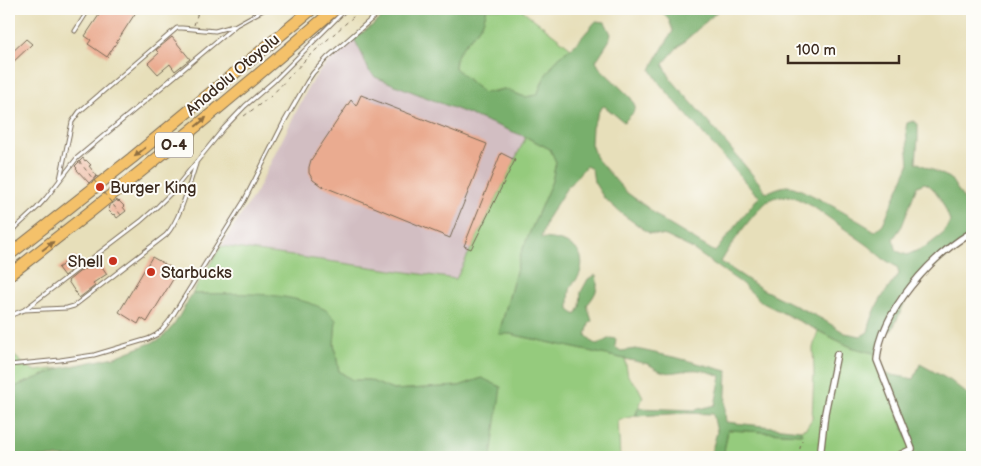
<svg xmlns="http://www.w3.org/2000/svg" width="981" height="466" viewBox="0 0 981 466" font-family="'Balsamiq Sans',sans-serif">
<rect width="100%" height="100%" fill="#fdfcf7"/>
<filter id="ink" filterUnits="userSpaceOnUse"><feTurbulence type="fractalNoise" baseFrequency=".02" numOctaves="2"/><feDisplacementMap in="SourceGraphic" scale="10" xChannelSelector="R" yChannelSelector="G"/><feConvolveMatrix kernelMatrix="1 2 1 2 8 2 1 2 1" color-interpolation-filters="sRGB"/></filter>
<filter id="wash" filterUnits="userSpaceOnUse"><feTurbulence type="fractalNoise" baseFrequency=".0096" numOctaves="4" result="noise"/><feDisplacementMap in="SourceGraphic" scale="20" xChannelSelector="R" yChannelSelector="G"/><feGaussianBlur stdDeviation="1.12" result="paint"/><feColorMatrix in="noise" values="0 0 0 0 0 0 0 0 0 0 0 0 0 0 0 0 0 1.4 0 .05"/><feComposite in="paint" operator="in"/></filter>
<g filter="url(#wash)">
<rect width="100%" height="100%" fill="#e7dfba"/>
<polygon fill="#d2bec2" points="354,39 362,54 369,71 375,77 526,137 456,279 221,246 256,192 309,86 318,73 330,60"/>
<g fill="#95cb7d" stroke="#687a4e">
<path d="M 487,9 L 521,9 L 571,48 L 558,58 L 545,76 L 537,95 L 525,97 L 504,89 L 483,93 L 455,68 C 454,50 473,38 482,24 C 484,20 485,14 487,9 Z"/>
<polygon points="526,137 550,149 556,162 552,181 521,253 499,333 510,334 625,359 628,376 638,387 643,397 635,416 618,420 620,457 485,457 491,456 482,378 459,386 393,390 369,380 352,380 339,371 334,344 336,320 247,294 192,294 221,246 456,279"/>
<polygon points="818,331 851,347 877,354 912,449 920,457 723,457 728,430 802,434 800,430 806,428 812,419 814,373 813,348"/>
<polygon points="9,351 27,367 36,371 62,368 9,389"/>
</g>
<g fill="#78af6c" stroke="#5a6c45" fill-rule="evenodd">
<path d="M 394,9 L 487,9 C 485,14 484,20 482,24 C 472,38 454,50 455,68 L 483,93 L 492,92 L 504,89 L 525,97 L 537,95 L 545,76 L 558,58 L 576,44 L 596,21 L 605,22 L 611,34 L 609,41 L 596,61 L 599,67 L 631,98 L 635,106 L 633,113 L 624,122 L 604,106 L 600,109 L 592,127 L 591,144 L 596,158 L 626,192 L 648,208 L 665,222 L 715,252 L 756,200 L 760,197 L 753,191 L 660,84 L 651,70 L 655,61 L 673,31 L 669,20 L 659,9 L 720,9 L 676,49 L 663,64 L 671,79 L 711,125 L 761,185 L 766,193 C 772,190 782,186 788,186 C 799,185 862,223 875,231 L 883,224 L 909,165 L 906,128 L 907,123 L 913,121 L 918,124 L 918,139 L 916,162 L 950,178 L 963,198 L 969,214 L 972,214 L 972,236 L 926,274 L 905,302 L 892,330 L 884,333 L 877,354 L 851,347 L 763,303 L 741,283 L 691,248 L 666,236 L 649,233 L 622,214 L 604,198 L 594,182 L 592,169 L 586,166 L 566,189 L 547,219 L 541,238 C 562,239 589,246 580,273 C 578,280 571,284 570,290 C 569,297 569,304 569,310 L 576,315 L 580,307 L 581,292 L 588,279 L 596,275 C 599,289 596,294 587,305 L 592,321 L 589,324 L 586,335 L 592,342 L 597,345 L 610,338 L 616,339 L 615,347 L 621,351 L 636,349 L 678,358 L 727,371 L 725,414 L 726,422 L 800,430 L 802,434 L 728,430 L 723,457 L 710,457 L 717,432 L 713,414 L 686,413 L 636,416 L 638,408 L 695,410 L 715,405 L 721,376 C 710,372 701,369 690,370 C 668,372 669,377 648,364 L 510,334 L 499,334 L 521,253 L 552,181 L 556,162 L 550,149 L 526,137 L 375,77 L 369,71 L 362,54 L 354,39 ZM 925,183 C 937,188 946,209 950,221 L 944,233 L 927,246 L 907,255 L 897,251 L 893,239 L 902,226 L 917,186 ZM 782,196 L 794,197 L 812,206 L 869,246 L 882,258 L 897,267 L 899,274 C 883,295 874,306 868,332 L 861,336 L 845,333 L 822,319 L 762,289 L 721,262 C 730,246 755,209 771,199 C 774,197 779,197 782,196 Z"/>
<path d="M 192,294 C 234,294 286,290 324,309 C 329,311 332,316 336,320 L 334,344 L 339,371 L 352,380 L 369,380 L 393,390 L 459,386 L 482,378 L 501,387 L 491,457 L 11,457 L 9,446 L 14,425 L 9,411 L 9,389 L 62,368 L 115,357 L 161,339 L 174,325 Z"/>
<polygon points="920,364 951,381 972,398 972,457 920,457 912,449 881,373 914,379"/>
</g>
<g id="blocks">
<g fill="#eaab90">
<polygon points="103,9 138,9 107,57 88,44 91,40 85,36"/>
<polygon points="172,37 190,59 175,71 170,64 158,74 148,63 159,53 156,50"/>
<polygon points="26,39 32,44 9,66 9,55"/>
<polygon points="361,95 487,144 450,238 320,185 313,180 309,173 309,167 311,160 351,100 356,106"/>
<polygon points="501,153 515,160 471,249 464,246"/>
<polygon points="83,158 85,161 86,160 91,165 89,166 97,176 89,183 76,169 77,168 75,166"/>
<polygon points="117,200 118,202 119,201 124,206 123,207 126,211 117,218 114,214 113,215 108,210 110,208 108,207"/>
<polygon points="75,256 80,263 64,276 58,268"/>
<polygon points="152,257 172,268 169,273 175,276 147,322 141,318 138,324 119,312"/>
<polygon points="98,261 107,274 93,283 95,286 79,298 68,281 84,268 85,270"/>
</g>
</g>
</g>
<g filter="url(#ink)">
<use href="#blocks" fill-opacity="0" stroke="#776955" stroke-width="1"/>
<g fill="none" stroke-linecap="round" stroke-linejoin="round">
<defs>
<g id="service">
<polyline points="75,31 89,9"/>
<polyline points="60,179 72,122 79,112 177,28 182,28 215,31 233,26"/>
<polyline points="9,234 37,208 46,198 77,158 236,25 265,9"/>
<path d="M 24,310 L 67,308 L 74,306 L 166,235 C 180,220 189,185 196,164"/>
<polyline points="9,316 24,310 141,221 158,206 172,192 224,128 245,106 274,81 346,9"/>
<polyline points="9,365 60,360 94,355 148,339 156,335 161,331 170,320 244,201 284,122 307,82 313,73 327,58 383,9"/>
</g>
<g id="minor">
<polyline points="820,457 825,413 837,354"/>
<path d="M 895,457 L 912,449 L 877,360 C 881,311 931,256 972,232"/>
</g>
<g id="motorway">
<polyline points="9,255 132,158 312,9"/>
<path d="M 9,275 C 120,190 229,101 335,9"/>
</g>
</defs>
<use href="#service" stroke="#776955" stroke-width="5"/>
<use href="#minor" stroke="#776955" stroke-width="8"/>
<use href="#motorway" stroke="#776955" stroke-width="13"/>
<g stroke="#776955" stroke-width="1" stroke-dasharray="4 4" stroke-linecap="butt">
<polyline points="194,25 199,9"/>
<polyline points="244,116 270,97 308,57 362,9"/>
<polyline points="799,457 800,448 802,440"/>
</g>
<use href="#service" stroke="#fff" stroke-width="3"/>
<use href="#minor" stroke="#fff" stroke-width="5.5"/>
<use href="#motorway" stroke="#f4c16b" stroke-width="11"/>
<polyline stroke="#776955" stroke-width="1" stroke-dasharray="4 4" stroke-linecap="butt" points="79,161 121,215"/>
</g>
<defs><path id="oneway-solid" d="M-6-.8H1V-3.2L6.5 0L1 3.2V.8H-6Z" transform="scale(1.25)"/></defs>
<g fill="#8e6e41">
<use href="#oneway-solid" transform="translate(201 122) rotate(-40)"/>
<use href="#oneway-solid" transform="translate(140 152) rotate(140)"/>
<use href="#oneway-solid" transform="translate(48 246) rotate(-37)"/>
</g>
</g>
<g fill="#c8321e" stroke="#fdfcf7" stroke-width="2">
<circle cx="100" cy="187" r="5"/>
<circle cx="113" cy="261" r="5"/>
<circle cx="151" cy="272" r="5"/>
</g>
<g text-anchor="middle" stroke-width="4" stroke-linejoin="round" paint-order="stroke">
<rect fill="#fdfcf7" stroke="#75695f" stroke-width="1" x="155" y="132.5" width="38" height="25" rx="4"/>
<g font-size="15" font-weight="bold" fill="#3b2a1e">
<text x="174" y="150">O-4</text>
</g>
<g font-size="16" fill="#3b2a1e" stroke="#fdfcf7">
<text transform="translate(232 74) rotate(-40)" y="6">Anadolu Otoyolu</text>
</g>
<g font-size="16" fill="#3b2a1e" stroke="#fdfcf7" text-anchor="start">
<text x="110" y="193">Burger King</text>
<text x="103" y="267" text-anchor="end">Shell</text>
<text x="161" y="278">Starbucks</text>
</g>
</g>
<rect width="981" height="466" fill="none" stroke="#fdfcf7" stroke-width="30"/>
<path d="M788 55v8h111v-8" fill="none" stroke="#3b2a1e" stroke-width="2.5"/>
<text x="796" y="55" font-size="15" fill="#3b2a1e" stroke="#fdfcf7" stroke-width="4" paint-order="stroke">100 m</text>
</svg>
